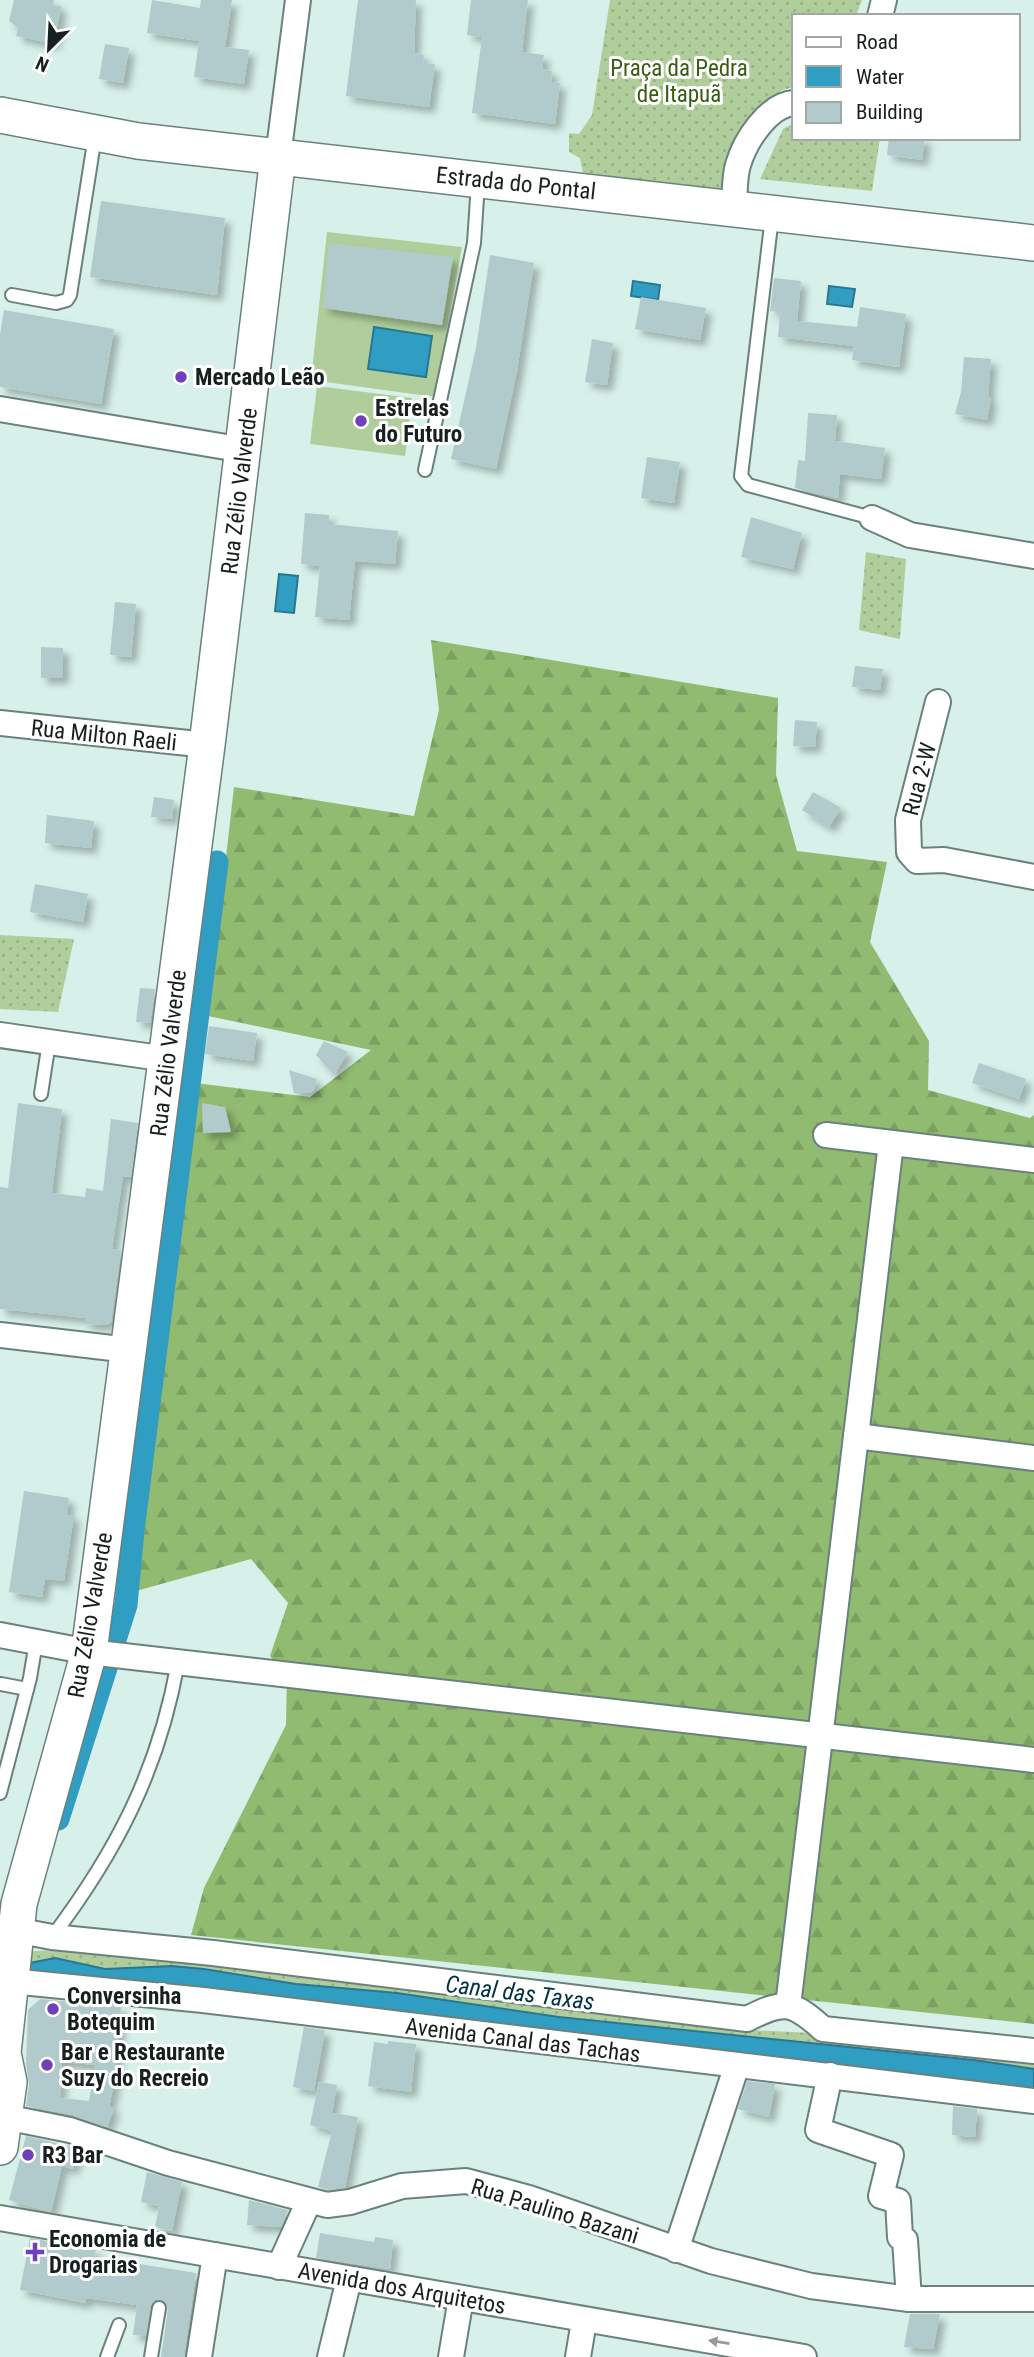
<svg xmlns="http://www.w3.org/2000/svg" width="1034" height="2357" viewBox="0 0 1034 2357" font-family="'Roboto Condensed',sans-serif">
<defs>
<pattern id="grass-dots" width="8" height="8" patternUnits="userSpaceOnUse" patternTransform="scale(1.75)"><rect width="8" height="8" fill="#b0ce9b"/><path d="M2 2h.1M6 6h.1" fill="none" stroke="#97b185" stroke-width="1.8" stroke-linecap="round"/></pattern>
<pattern id="forest-firs" width="22" height="20" patternUnits="userSpaceOnUse" patternTransform="scale(1.75)"><rect width="22" height="20" fill="#91bb71"/><path d="M5 1l3.5 6h-7zM16 11l3.5 6h-7z" fill="#7ca061"/></pattern>
<filter id="shadow"><feDropShadow dx="6" dy="6" stdDeviation="3.5" flood-color="#0004"/></filter>
</defs>
<rect width="100%" height="100%" fill="#d7f0ea"/>
<g fill="url(#grass-dots)">
<polygon points="610,0 862,0 856,16 794,16 794,87 782,90 765,105 726,198 584,178 580,158 569,152 569,133 579,134 592,115"/>
<polygon points="794,123 794,138 880,138 872,191 760,179 783,129"/>
<polygon points="866,552 906,559 900,639 859,630"/>
<polygon points="0,935 74,939 58,1012 0,1009"/>
<polygon points="57,1950 384,1982 422,1992 462,1992 531,2005 749,2030 812,2033 1034,2056 1034,2069 974,2060 559,2017 397,1993 296,1984 204,1969 172,1966 105,1969 55,1958 30,1963 28,1959 32,1951"/>
</g>
<polygon fill="url(#forest-firs)" points="431,640 778,698 776,775 797,851 887,862 870,942 929,1041 928,1090 1030,1118 1034,1115 1034,2024 191,1935 204,1888 286,1725 287,1676 270,1656 288,1603 251,1559 136,1591 195,1083 310,1097 371,1050 189,1012 208,856 226,857 234,787 414,816 439,710"/>
<g fill="#b0ce9b">
<polygon points="327,232 462,247 435,397 311,380"/>
<polygon points="317,386 412,398 405,456 310,444"/>
</g>
<g fill="#309dc3" stroke="#287892" stroke-width="2">
<polygon points="633,281 660,285 658,300 631,296"/>
<polygon points="829,286 855,289 852,307 827,304"/>
<polygon points="374,327 432,336 426,377 368,369"/>
<polygon points="279,574 298,576 294,613 275,611"/>
<polygon points="55,1958 105,1969 172,1966 204,1969 296,1984 397,1993 559,2017 974,2060 1034,2069 1034,2090 23,1975 30,1963"/>
</g>
<g fill="none" stroke-linecap="round" stroke-linejoin="round">
<polyline stroke="#309dc3" stroke-width="23" points="58,1819 126,1605 133,1531 217,862"/>
</g>
<g fill="#b1cacc" fill-rule="evenodd" filter="url(#shadow)">
<polygon points="14,0 54,0 53,5 61,6 54,44 16,36 18,28 9,21"/>
<polygon points="152,0 200,8 201,0 232,0 225,47 249,50 244,84 194,77 199,41 147,33"/>
<polygon points="358,0 416,0 414,53 424,55 423,63 435,64 429,107 346,96"/>
<polygon points="471,0 528,0 522,52 544,55 542,69 552,71 551,82 560,83 555,124 472,113 482,37 467,35"/>
<polygon points="105,44 129,48 123,83 99,79"/>
<polygon points="889,138 925,138 922,160 887,155"/>
<polygon points="101,201 225,218 217,295 90,277"/>
<polygon points="329,243 453,257 442,325 323,308"/>
<polygon points="490,255 534,263 517,371 496,469 451,459 476,348"/>
<polygon points="774,278 801,281 797,321 857,327 860,307 906,314 899,367 852,360 854,346 778,337 780,312 770,311"/>
<polygon points="641,297 706,308 700,340 635,329"/>
<polygon points="4,310 114,329 101,404 0,387 0,335"/>
<polygon points="592,339 613,343 607,385 585,382"/>
<polygon points="964,357 991,359 988,397 991,398 987,420 955,414 961,392"/>
<polygon points="808,413 837,415 835,441 885,448 881,479 840,474 838,498 795,488 798,460 805,461"/>
<polygon points="647,457 680,462 674,503 641,498"/>
<polygon points="305,513 329,515 329,524 398,531 395,564 355,561 349,620 315,617 320,566 301,564"/>
<polygon points="751,517 802,533 793,569 741,557"/>
<polygon points="115,602 136,604 131,657 110,655"/>
<polygon points="41,647 63,648 63,678 41,678"/>
<polygon points="855,666 883,669 880,690 852,687"/>
<polygon points="795,720 817,722 815,747 793,746"/>
<polygon points="813,792 841,808 829,827 802,810"/>
<polygon points="154,797 174,800 172,819 151,817"/>
<polygon points="47,815 94,821 91,848 45,843"/>
<polygon points="35,884 88,894 83,922 30,912"/>
<polygon points="140,988 155,989 150,1023 136,1022"/>
<polygon points="209,1026 257,1033 253,1061 205,1054"/>
<polygon points="324,1041 348,1052 334,1075 316,1055"/>
<polygon points="979,1063 1026,1079 1019,1099 972,1083"/>
<polygon points="289,1070 317,1079 314,1090 310,1093 294,1093"/>
<polygon points="18,1103 62,1109 52,1193 85,1197 86,1188 103,1191 111,1119 138,1123 131,1177 123,1176 112,1249 121,1250 111,1322 106,1325 85,1324 86,1318 0,1309 0,1187 8,1188"/>
<polygon points="202,1103 225,1107 231,1132 203,1133"/>
<polygon points="24,1491 69,1498 67,1515 74,1515 64,1581 45,1579 42,1597 9,1592"/>
<path d="M 40,1999 L 121,2007 L 115,2079 L 109,2107 L 114,2108 L 107,2127 L 73,2115 L 26,2106 L 29,2084 L 26,2063 L 28,2010 ZM 62,2062 L 96,2065 L 89,2101 L 60,2098 Z"/>
<polygon points="304,2027 325,2030 314,2091 293,2087"/>
<polygon points="388,2041 416,2044 411,2092 368,2086 374,2042 388,2044"/>
<polygon points="747,2081 775,2084 769,2117 738,2109"/>
<polygon points="319,2082 337,2085 332,2113 358,2117 345,2188 328,2190 318,2187 332,2131 310,2125"/>
<polygon points="953,2106 977,2109 975,2137 952,2135"/>
<polygon points="26,2136 78,2148 73,2169 62,2166 51,2212 9,2200"/>
<polygon points="147,2172 182,2182 172,2231 155,2227 159,2206 141,2202"/>
<polygon points="249,2200 288,2210 281,2227 247,2225"/>
<polygon points="320,2233 374,2242 375,2237 393,2240 390,2269 316,2258"/>
<polygon points="30,2238 96,2250 94,2257 196,2273 184,2357 161,2357 168,2309 161,2300 155,2300 151,2306 146,2336 133,2335 137,2305 86,2298 85,2303 20,2290"/>
<polygon points="910,2314 940,2314 933,2349 904,2347"/>
</g>
<g fill="none" stroke-linecap="round" stroke-linejoin="round">
<defs>
<g id="lane">
<polyline points="772,217 741,476 748,485 872,518"/>
<polyline points="12,295 56,303 67,300 70,295 95,136"/>
<polyline points="425,470 474,243 478,183"/>
<polyline points="41,1094 49,1042"/>
<polyline points="1,1684 27,1689"/>
<polyline points="0,1793 30,1678 36,1642"/>
<path d="M 52,1937 C 117,1851 159,1769 178,1662"/>
<polyline points="107,2357 119,2325"/>
<polyline points="151,2357 159,2308"/>
</g>
<g id="street">
<polyline points="880,16 884,0"/>
<polyline points="278,157 298,0"/>
<path d="M 734,208 C 735,194 734,178 738,165 C 745,141 768,105 794,103"/>
<polyline points="0,409 244,450"/>
<polyline points="872,518 910,535 1034,556"/>
<polyline points="938,702 908,820 909,852 917,861 944,860 1034,877"/>
<polyline points="0,723 207,745"/>
<polyline points="0,1035 167,1059"/>
<polyline points="826,1135 1034,1160"/>
<polyline points="0,1335 129,1350"/>
<polyline points="856,1436 1034,1458"/>
<polyline points="0,1635 89,1652 1034,1760"/>
<path d="M 0,1927 L 52,1937 L 213,1953 L 747,2019 C 784,2000 792,2001 823,2029 L 1034,2051"/>
<polyline points="0,1980 203,2000 1034,2101"/>
<polyline points="788,2006 891,1143"/>
<polyline points="830,2075 818,2130 891,2155 881,2196 898,2201 900,2237 905,2240 909,2299"/>
<polyline points="0,2116 70,2130 168,2163 327,2205 350,2202 402,2186 466,2181 529,2198 711,2261 811,2286 909,2299 1034,2299"/>
<polyline points="0,2218 804,2357"/>
<polyline points="676,2250 737,2065"/>
<polyline points="279,2267 309,2201"/>
<polyline points="199,2357 215,2255"/>
<polyline points="330,2357 349,2279"/>
<polyline points="451,2357 461,2298"/>
<polyline points="578,2357 584,2321"/>
</g>
<g id="secondary">
<polyline points="0,115 138,141 1034,243"/>
<polyline points="0,2147 9,2082 3,2053 19,1904 89,1652 207,745 278,157"/>
</g>
</defs>
<use href="#lane" stroke="#6a817c" stroke-width="16"/>
<use href="#street" stroke="#6a817c" stroke-width="28"/>
<use href="#secondary" stroke="#6a817c" stroke-width="38"/>
<use href="#lane" stroke="#fff" stroke-width="12"/>
<use href="#street" stroke="#fff" stroke-width="24"/>
<use href="#secondary" stroke="#fff" stroke-width="35"/>
</g>
<defs><path id="oneway-solid" d="M-6-.8H1V-3.2L6.5 0L1 3.2V.8H-6Z" transform="scale(1.75)"/></defs>
<use fill="#979b9a" href="#oneway-solid" transform="translate(719 2342) rotate(-171)"/>
<g fill="#6e41b9" stroke="#fff" stroke-width="2.5">
<circle cx="181" cy="377" r="7"/>
<circle cx="361" cy="421" r="7"/>
<circle cx="53" cy="2009" r="7"/>
<circle cx="47" cy="2065" r="7"/>
<circle cx="28" cy="2155" r="7"/>
<path d="M31.5 2241.5h7v7h7v7h-7v7h-7v-7h-7v-7h7z"/>
</g>
<g text-anchor="middle" stroke-width="6" stroke-linejoin="round" paint-order="stroke">
<g font-size="23" fill="#375d10" stroke="#fff">
<text x="679" y="76">Praça da Pedra<tspan x="679" dy="26">de Itapuã</tspan></text>
</g>
<g font-size="23" fill="#17201e" stroke="#fff">
<text transform="translate(516 183) rotate(6)" y="8">Estrada do Pontal</text>
<text transform="translate(239 491) rotate(-83)" y="8">Rua Zélio Valverde</text>
<text transform="translate(104 735) rotate(6)" y="8">Rua Milton Raeli</text>
<text transform="translate(919 779) rotate(-75)" y="8">Rua 2-W</text>
<text transform="translate(168 1053) rotate(-83)" y="8">Rua Zélio Valverde</text>
<text transform="translate(90 1615) rotate(-80)" y="8">Rua Zélio Valverde</text>
<text transform="translate(523 2040) rotate(7)" y="8">Avenida Canal das Tachas</text>
<text transform="translate(555 2211) rotate(17)" y="8">Rua Paulino Bazani</text>
<text transform="translate(402 2288) rotate(10)" y="8">Avenida dos Arquitetos</text>
</g>
<g font-size="23" font-weight="bold" fill="#17201e" stroke="#fff" text-anchor="start">
<text x="195" y="385">Mercado Leão</text>
<text x="375" y="416">Estrelas<tspan x="375" dy="26">do Futuro</tspan></text>
<text x="67" y="2004">Conversinha<tspan x="67" dy="26">Botequim</tspan></text>
<text x="61" y="2060">Bar e Restaurante<tspan x="61" dy="26">Suzy do Recreio</tspan></text>
<text x="42" y="2163">R3 Bar</text>
<text x="49" y="2247">Economia de<tspan x="49" dy="26">Drogarias</tspan></text>
</g>
<g font-size="24" font-style="italic" fill="#003141" stroke="#fff">
<text transform="translate(520 1993) rotate(7)" y="8">Canal das Taxas</text>
</g>
</g>
<rect x="792" y="14" width="228" height="126" fill="#ffffff" stroke="#a2a6a5" stroke-width="2"/>
<rect x="806" y="37" width="35" height="10" fill="#ffffff" stroke="#a2a6a5" stroke-width="2"/>
<text x="856" y="49" font-size="21" fill="#17201e">Road</text>
<rect x="806" y="66" width="35" height="21" fill="#309dc3" stroke="#a2a6a5" stroke-width="2"/>
<text x="856" y="84" font-size="21" fill="#17201e">Water</text>
<rect x="806" y="102" width="35" height="21" fill="#b1cacc" stroke="#a2a6a5" stroke-width="2"/>
<text x="856" y="119" font-size="21" fill="#17201e">Building</text>
<g transform="translate(49 49) rotate(204)" stroke="#ffffff" stroke-width="5" paint-order="stroke">
<path d="M0-5L12 26L0 18L-12 26Z" fill="#17201e"/>
<text y="-10" font-size="19" font-weight="bold" text-anchor="middle" fill="#17201e">N</text>
</g>
</svg>
